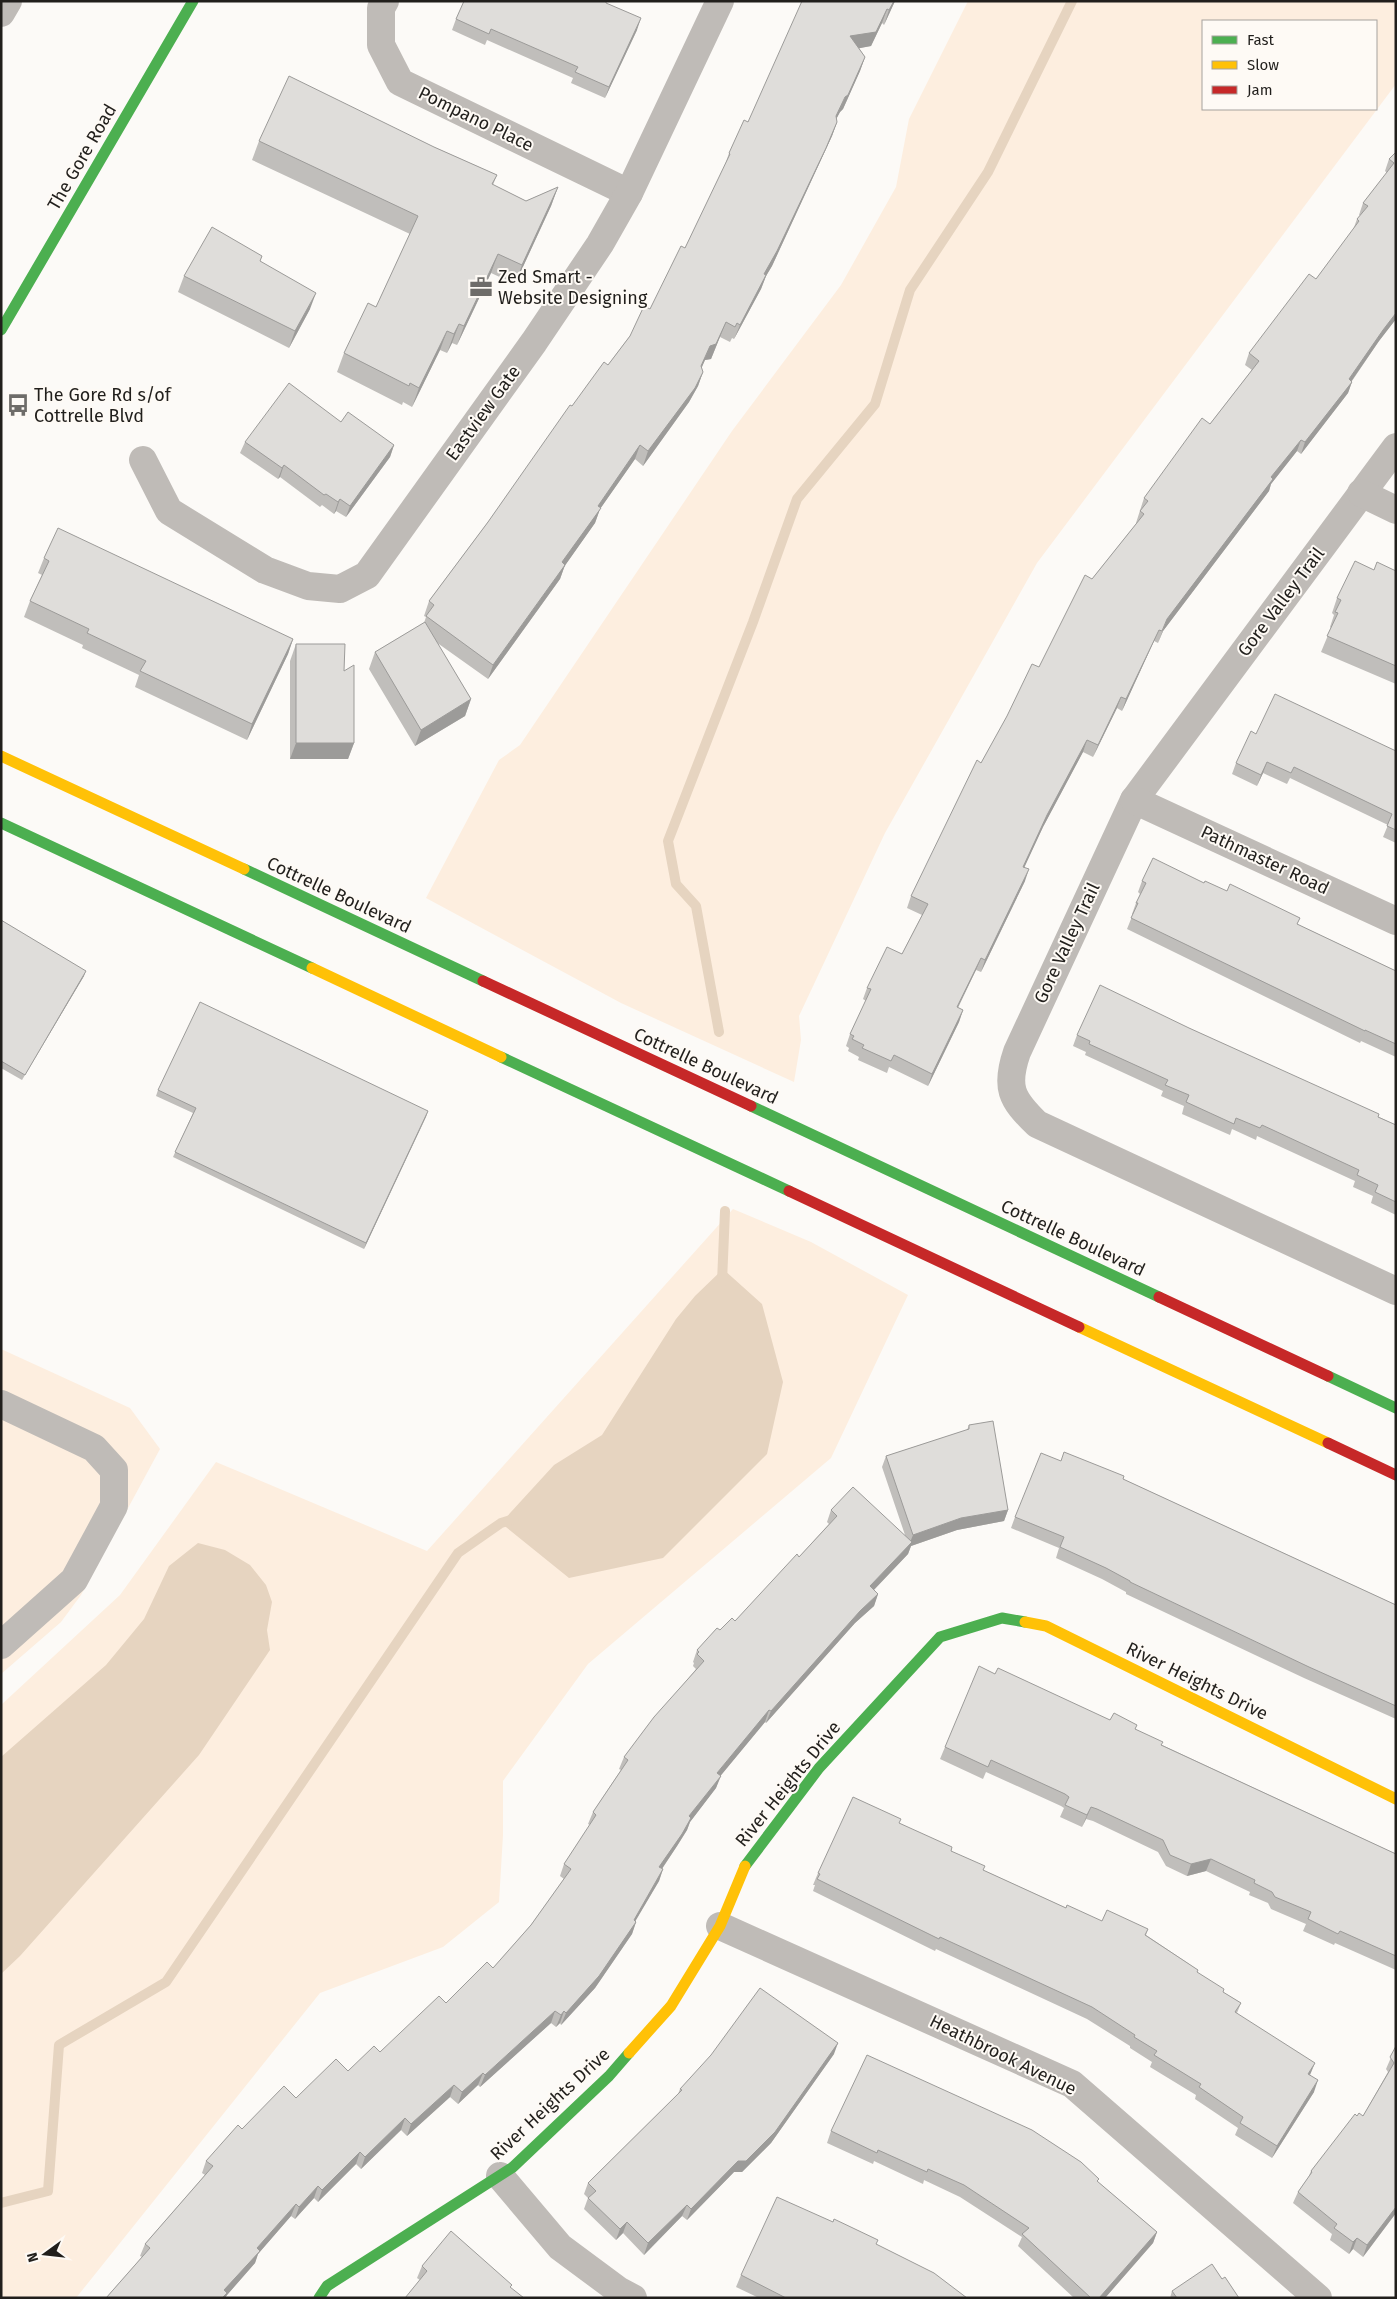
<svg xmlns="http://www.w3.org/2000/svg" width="1397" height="2299" viewBox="0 0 1397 2299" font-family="'Fira Sans',sans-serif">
<rect width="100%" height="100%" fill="#fcfaf7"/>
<g fill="#fdeedf" fill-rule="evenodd">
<path d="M 968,1 L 1396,1 L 1396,84 L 1037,563 L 885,833 L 799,1016 L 801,1040 L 794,1082 L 621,1003 L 426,898 L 499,760 L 520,745 L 732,431 L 841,285 L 896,187 L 909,119 ZM 1203,21 L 1376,21 L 1376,109 L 1203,109 Z"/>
<polygon points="733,1209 811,1242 908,1295 831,1458 588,1664 503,1781 503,1835 499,1902 443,1947 320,1993 76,2298 1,2298 1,1705 120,1595 216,1462 427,1551"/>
<polygon points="1,1349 130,1408 160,1449 81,1595 61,1622 1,1674"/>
</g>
<g fill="#e6d4c0">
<polygon points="723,1269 762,1304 783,1382 767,1454 663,1558 569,1578 501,1523 554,1465 602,1435 676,1319 695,1296"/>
<polygon points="198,1543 225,1550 250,1565 266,1585 272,1602 267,1630 270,1650 199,1755 20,1956 1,1974 1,1757 106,1665 144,1619 169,1566"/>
</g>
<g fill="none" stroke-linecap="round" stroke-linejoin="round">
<g stroke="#e6d4c0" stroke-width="10">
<polyline points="719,1032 696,906 676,884 668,841 753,622 797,499 875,404 910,290 988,172 1072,1"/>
<polyline points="722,1282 725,1211"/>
<polyline points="1,2203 48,2191 59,2045 166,1982 458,1553 501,1523 514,1519"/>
</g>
<g stroke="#bfbbb7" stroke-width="28">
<polyline points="385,1 381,8 381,45 400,82 629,193"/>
<polyline points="1,13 8,1"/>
<path d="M 1396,447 L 1134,800 L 1017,1052 C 1005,1087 1011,1099 1037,1124 L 1396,1291"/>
<polyline points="143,460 169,511 265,570 308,586 340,589 367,575 534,342 600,244 629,193 720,1"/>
<polyline points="1361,493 1396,510"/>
<polyline points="1134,800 1396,921"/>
<polyline points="1,1404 94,1448 114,1470 114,1506 74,1580 1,1645"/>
<polyline points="720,1926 1072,2084 1318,2298"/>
<polyline points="500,2176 560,2247 618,2290 633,2298"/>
</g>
<g stroke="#4caf50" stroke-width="11">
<polyline points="1,330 193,1"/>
<polyline points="1,823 312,968"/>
<polyline points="244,869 483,981"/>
<polyline points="501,1057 789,1191"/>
<polyline points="751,1106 1159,1297"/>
<polyline points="1328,1376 1396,1408"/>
<polyline points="745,1866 819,1768 940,1637 1002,1618 1025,1622"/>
<polyline points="319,2298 327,2286 513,2167 609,2076 629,2053"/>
</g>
<g stroke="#ffc107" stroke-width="11">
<polyline points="1,756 244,869"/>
<polyline points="312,968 501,1057"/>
<polyline points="1079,1327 1328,1443"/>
<polyline points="1025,1622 1046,1626 1396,1799"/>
<polyline points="629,2053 671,2006 720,1926 745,1866"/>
</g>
<g stroke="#c62828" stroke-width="11">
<polyline points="483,981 751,1106"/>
<polyline points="789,1191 1079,1327"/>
<polyline points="1159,1297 1328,1376"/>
<polyline points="1328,1443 1396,1475"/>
</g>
</g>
<g fill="#c0bebb">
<polygon points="895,1 884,25 882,23 871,46 859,48 865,57 860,71 843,109 840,112 836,119 837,122 832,136 772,266 766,276 761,289 734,339 732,338 730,342 720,337 711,359 705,360 701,368 703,372 698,386 689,402 643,466 635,459 600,509 595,523 565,565 560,579 488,679 436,642 471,699 465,716 415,746 369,669 375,652 424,623 426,617 424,616 429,601 488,522 572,406 608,365 650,309 685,248 724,168 729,153 748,122"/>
<polygon points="606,3 637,30 605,98 571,83 573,78 487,40 485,45 452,30 456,19"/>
<polygon points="259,141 434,147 497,175 493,185 526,201 558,187 551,206 515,284 491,273 457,345 452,343 447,353 440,350 412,407 403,402 402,405 337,372 344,353 376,307 410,234 252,160"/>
<polygon points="1396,152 1396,319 1379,341 1352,381 1348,393 1301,454 1297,451 1271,484 1269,491 1163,631 1158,643 1154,641 1122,711 1117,708 1093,757 1083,752 1043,827 1024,867 1025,881 981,972 976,970 958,1008 963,1010 959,1022 928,1086 889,1067 887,1073 858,1060 859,1057 848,1051 849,1048 846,1046 850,1034 866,1001 863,999 867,988 902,954 922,915 907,908 911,896 981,763 1092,579 1136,524 1136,523 1144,498 1210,424 1252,370 1245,365 1249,353 1316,279 1353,230 1357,219 1360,215 1359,215 1363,203 1387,173 1385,171 1389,159"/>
<polygon points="262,256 260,261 310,309 289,348 178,292 184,276"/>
<polygon points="341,422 394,445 390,457 346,517 336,511 334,514 322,505 320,507 280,477 278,479 240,453 245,442"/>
<polygon points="44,558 293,639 288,654 247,740 135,687 139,675 82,648 83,645 24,617 30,601 42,575 38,573"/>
<polygon points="1374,570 1396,571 1396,684 1321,652 1331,628 1330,627 1334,615 1332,613 1337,598"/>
<polygon points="296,644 344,671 354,743 348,759 290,759 290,661"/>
<polygon points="1256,734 1396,751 1396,843 1383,837 1388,825 1290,778 1287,784 1263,773 1257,786 1232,774 1236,763"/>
<polygon points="1142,881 1204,883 1300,918 1297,924 1396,971 1396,1057 1361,1041 1360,1043 1127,929 1133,914 1132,914 1136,903 1140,894 1138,892"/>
<polygon points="1,920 84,976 22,1080 1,1068"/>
<polygon points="1189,1028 1396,1125 1396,1215 1371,1203 1373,1196 1353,1187 1355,1181 1257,1136 1256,1140 1232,1129 1230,1135 1182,1114 1184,1106 1161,1096 1163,1091 1085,1055 1086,1052 1073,1046 1077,1035"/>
<polygon points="158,1090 428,1111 364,1249 173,1157 193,1113 156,1096"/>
<polygon points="969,1425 1008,1510 1004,1521 957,1530 911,1546 908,1554 874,1590 878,1594 874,1606 855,1623 766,1723 765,1722 720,1776 716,1788 690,1822 687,1830 677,1846 662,1869 663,1869 659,1881 635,1921 636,1922 632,1934 595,1988 561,2025 560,2023 556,2027 551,2023 480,2087 478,2085 458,2104 450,2097 407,2136 401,2130 361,2169 356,2164 318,2202 314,2198 295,2219 291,2216 258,2254 255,2263 227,2295 225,2298 106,2298 142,2257 140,2256 145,2244 205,2175 202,2173 206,2161 242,2129 296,2098 348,2071 380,2052 493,1968 531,1925 564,1879 560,1876 564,1864 590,1825 588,1824 593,1812 621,1770 619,1769 624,1757 696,1669 693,1666 694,1663 693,1662 697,1650 720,1630 735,1621 799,1557 829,1524 827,1522 831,1510 905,1535 882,1467 886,1456 967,1430"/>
<polygon points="1123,1479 1396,1605 1396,1719 1304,1678 1126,1594 1126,1592 1102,1579 1056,1558 1059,1548 1011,1528 1015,1517"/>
<polygon points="995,1674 1110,1720 1137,1725 1135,1729 1162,1745 1396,1854 1396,1970 1335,1943 1334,1945 1303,1931 1306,1924 1271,1909 1268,1903 1249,1895 1250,1892 1206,1871 1187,1876 1166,1866 1158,1852 1093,1821 1086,1819 1082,1827 1060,1817 1064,1808 1061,1806 986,1772 983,1779 940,1759 945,1747"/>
<polygon points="899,1823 951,1851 983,1870 1066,1908 1102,1921 1148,1929 1146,1935 1198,1970 1197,1972 1223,1992 1241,2003 1237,2013 1310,2075 1314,2092 1272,2158 1235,2135 1238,2128 1195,2099 1196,2095 1150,2067 1152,2062 1130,2048 1130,2046 1087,2019 936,1949 935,1951 813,1891 815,1885 813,1885 818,1873"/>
<polygon points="1396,2046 1396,2213 1363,2257 1353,2249 1349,2254 1330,2240 1332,2234 1293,2203 1298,2192 1308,2178 1311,2171 1357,2116 1363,2116 1388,2072 1386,2069"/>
<polygon points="834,2054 771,2143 742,2172 734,2172 687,2220 682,2216 644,2255 623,2233 616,2240 584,2209 588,2198 584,2194 588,2183 678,2094 680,2089"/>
<polygon points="831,2131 1098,2182 1157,2232 1153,2243 1105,2298 1074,2298 1018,2246 1022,2237 960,2197 924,2180 923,2184 874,2161 873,2164 827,2143"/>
<polygon points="877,2245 967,2298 759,2298 736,2287 741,2275"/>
<polygon points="422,2266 511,2287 420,2280 417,2278"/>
<polygon points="1222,2279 1239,2298 1170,2298 1172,2291"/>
</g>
<g fill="#9c9b99">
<polygon points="894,1 895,1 884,25 889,10"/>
<polygon points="887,9 882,23 871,46 845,51 850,36"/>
<polygon points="641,18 637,30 605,98 609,87"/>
<polygon points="865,57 860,71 843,109 840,112 830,131 836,116"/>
<polygon points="837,122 832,136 772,266 766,276 761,289 734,339 740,325"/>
<polygon points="558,187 551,206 515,284 522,265"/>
<polygon points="498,254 491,273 457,345 464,326"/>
<polygon points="316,293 310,309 289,348 295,331"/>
<polygon points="1396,313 1396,319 1379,341 1348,386 1352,382 1348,393 1301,454 1305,442 1349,379 1383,330"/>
<polygon points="726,322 711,359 705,360 696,381 701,366 710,346"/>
<polygon points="459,324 452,343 447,353 454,334"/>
<polygon points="447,331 440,350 412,407 419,388"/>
<polygon points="703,372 698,386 689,402 643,466 648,451"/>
<polygon points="1301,440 1297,451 1271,484 1269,491 1163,631 1158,643 1167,619 1271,477"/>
<polygon points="394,445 390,457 346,517 350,506"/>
<polygon points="640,445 635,459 600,509 595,523 557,577 562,562 598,506"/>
<polygon points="284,465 280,477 278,479 282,468"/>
<polygon points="340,499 336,511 334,514 338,502"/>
<polygon points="565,565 560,579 488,679 493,665"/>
<polygon points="1159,630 1154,641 1122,711 1126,699"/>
<polygon points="293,639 288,654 247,740 252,724"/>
<polygon points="1121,697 1117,708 1093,757 1098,745"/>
<polygon points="471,699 465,716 415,746 421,730"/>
<polygon points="1087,740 1083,752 1043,827 1019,879 1023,867 1047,815"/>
<polygon points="296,743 354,743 348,759 290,759"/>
<polygon points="1267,762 1263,773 1257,786 1261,775"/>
<polygon points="1029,869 1025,881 981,972 985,960"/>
<polygon points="981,958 976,970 952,1019 957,1007"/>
<polygon points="86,971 84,976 22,1080 25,1075"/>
<polygon points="963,1010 959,1022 928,1086 932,1074"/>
<polygon points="428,1111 426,1117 364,1249 366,1243"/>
<polygon points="1008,1510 1004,1521 957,1530 911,1546 908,1554 866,1598 870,1586 909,1545 913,1535 961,1518"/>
<polygon points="878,1594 874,1606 855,1623 766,1723 771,1711 860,1611"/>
<polygon points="769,1710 765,1722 713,1785 717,1773"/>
<polygon points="721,1776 716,1788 690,1822 687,1830 677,1846 655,1879 659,1867 689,1816"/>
<polygon points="1091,1807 1086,1819 1082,1827 1087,1815"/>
<polygon points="1211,1859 1206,1871 1187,1876 1191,1864"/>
<polygon points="663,1869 659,1881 629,1932 634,1920"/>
<polygon points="636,1922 632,1934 595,1988 561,2025 566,2013"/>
<polygon points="555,2011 551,2023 480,2087 485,2075"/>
<polygon points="564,2011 560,2023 556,2027 561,2015"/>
<polygon points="838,2043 834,2054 771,2143 742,2172 734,2172 687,2220 691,2209"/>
<polygon points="1315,2063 1310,2075 1303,2086 1308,2074"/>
<polygon points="483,2073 478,2085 458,2104 462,2092"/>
<polygon points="1318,2080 1314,2092 1272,2158 1277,2146"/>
<polygon points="454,2085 450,2097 407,2136 411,2124"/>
<polygon points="405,2118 401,2130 361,2169 365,2157"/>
<polygon points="360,2152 356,2164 318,2202 322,2190"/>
<polygon points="318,2186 314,2198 295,2219 299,2207"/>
<polygon points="296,2204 291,2216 258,2254 255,2263 227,2295 225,2298 221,2298 224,2290 257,2248"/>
<polygon points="687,2205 682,2216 644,2255 648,2243"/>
<polygon points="1396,2207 1396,2213 1363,2257 1367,2245"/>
<polygon points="627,2222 623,2233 616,2240 620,2229"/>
<polygon points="1157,2232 1153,2243 1105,2298 1099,2298"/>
<polygon points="1357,2238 1353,2249 1349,2254 1353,2242"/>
</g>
<g fill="#dfddda" stroke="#9c9b99">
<polygon points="464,1 606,1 606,3 641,18 609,87 575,72 578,67 491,29 489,34 456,19"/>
<polygon points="802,1 894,1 889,10 887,9 876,32 850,36 865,57 848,95 845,97 836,116 837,122 826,148 777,251 764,274 766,275 740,325 737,323 735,327 726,322 716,344 710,346 701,366 703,372 695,388 648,451 640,445 598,506 601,508 562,562 565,565 493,665 426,616 434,605 429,601 488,522 570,405 572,406 604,362 608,365 630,336 644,306 650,309 681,246 685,248 730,154 729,153 744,120 748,122"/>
<polygon points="289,76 434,147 497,175 492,184 526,201 558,187 522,265 498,254 464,326 459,324 454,334 447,331 419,388 410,383 409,386 344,353 368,303 376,307 418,216 259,141"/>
<polygon points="1396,152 1396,313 1383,330 1349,379 1352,382 1305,442 1301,440 1271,477 1273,479 1167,619 1162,631 1159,630 1126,699 1121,697 1098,745 1087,740 1047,815 1023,867 1029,869 985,960 981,958 957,1007 963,1010 932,1074 894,1055 891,1061 862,1048 864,1045 852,1039 854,1036 850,1034 871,989 867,988 887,947 902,954 928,904 911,896 977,760 981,763 1007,716 1032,664 1039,667 1085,575 1092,579 1144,514 1140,511 1148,501 1144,498 1202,418 1210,424 1259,361 1249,353 1309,274 1316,279 1359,221 1357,219 1368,206 1363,203 1394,163 1389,159"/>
<polygon points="212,227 262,256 260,261 316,293 295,331 184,276"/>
<polygon points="289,383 341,422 348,412 394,445 350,506 340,499 338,502 326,494 324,495 284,465 282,468 245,442"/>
<polygon points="58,528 293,639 252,724 140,671 146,661 87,633 89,629 30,601 49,561 44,558"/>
<polygon points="1355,561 1374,570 1377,562 1396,571 1396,666 1327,636 1338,613 1335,612 1341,600 1337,598"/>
<polygon points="425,622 471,699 421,730 375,652"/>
<polygon points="296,644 345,644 344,671 354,665 354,743 296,743"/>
<polygon points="1275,694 1396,751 1396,830 1387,826 1392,814 1294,767 1291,773 1267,762 1261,775 1236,763 1251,731 1256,734"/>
<polygon points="1153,858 1204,883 1205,881 1227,891 1230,884 1300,918 1297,924 1396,971 1396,1044 1365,1030 1365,1031 1131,918 1138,903 1136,903 1146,883 1142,881"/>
<polygon points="1,920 86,971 25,1075 1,1061"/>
<polygon points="1100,985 1189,1028 1379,1114 1378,1117 1396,1125 1396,1202 1375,1192 1378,1185 1357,1175 1359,1170 1262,1125 1260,1128 1236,1118 1234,1124 1186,1102 1189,1095 1165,1085 1168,1080 1089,1044 1090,1041 1077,1035"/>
<polygon points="200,1002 428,1111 366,1243 175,1152 196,1108 158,1090"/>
<polygon points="993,1421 1008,1510 961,1518 913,1535 886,1456 969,1429 969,1425"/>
<polygon points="1064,1452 1124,1476 1123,1479 1396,1605 1396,1706 1309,1667 1130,1582 1130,1581 1106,1568 1060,1547 1064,1537 1015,1517 1041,1453 1061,1461"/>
<polygon points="853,1487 912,1542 870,1586 878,1594 860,1611 771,1711 769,1710 717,1773 721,1776 689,1816 691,1818 682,1834 659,1867 663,1869 634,1920 636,1922 599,1976 566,2013 564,2011 561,2015 555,2011 485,2075 483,2073 462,2092 454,2085 411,2124 405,2118 365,2157 360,2152 322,2190 318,2186 299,2207 296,2204 257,2248 260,2251 224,2290 227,2293 222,2298 106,2298 150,2248 145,2244 213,2166 206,2161 238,2125 242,2129 284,2086 296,2098 336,2059 348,2071 374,2046 380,2052 439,1996 446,2003 487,1962 493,1968 531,1925 571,1869 564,1864 596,1815 593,1812 628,1760 624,1757 654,1717 704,1661 697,1654 699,1652 697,1650 717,1628 720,1630 732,1618 735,1621 797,1554 799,1557 837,1516 831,1510"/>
<polygon points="979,1666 995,1674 998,1668 1110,1720 1114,1713 1137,1725 1135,1729 1163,1742 1161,1745 1396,1854 1396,1956 1340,1931 1338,1934 1308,1919 1311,1912 1275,1897 1272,1892 1254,1883 1255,1880 1211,1859 1191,1864 1170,1855 1163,1840 1097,1809 1091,1807 1087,1815 1065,1805 1069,1797 1065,1794 991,1760 988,1767 945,1747"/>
<polygon points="853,1797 901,1819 899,1823 952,1847 951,1851 985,1866 983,1870 1066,1908 1067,1905 1102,1921 1107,1910 1148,1929 1145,1935 1198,1970 1197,1972 1224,1989 1223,1992 1241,2003 1235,2012 1315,2063 1308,2074 1318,2080 1277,2146 1240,2123 1243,2117 1199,2087 1201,2084 1154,2055 1157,2051 1134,2037 1135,2035 1092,2007 940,1937 939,1939 817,1879 820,1874 818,1873"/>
<polygon points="760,1988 838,2043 775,2132 746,2161 738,2161 691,2209 687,2205 648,2243 627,2222 620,2229 588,2198 596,2191 588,2183 682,2090 680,2089 711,2055"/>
<polygon points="1396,2046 1396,2207 1367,2245 1357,2238 1353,2242 1334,2228 1337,2224 1298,2192 1312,2172 1311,2171 1355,2114 1357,2116 1359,2113 1363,2116 1394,2063 1390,2057"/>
<polygon points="867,2055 1032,2130 1081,2162 1099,2179 1097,2181 1157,2232 1099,2298 1091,2298 1022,2234 1029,2228 964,2185 928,2169 927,2172 878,2150 877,2153 831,2131"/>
<polygon points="777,2197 833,2222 834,2219 878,2240 876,2244 934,2273 967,2298 786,2298 741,2275"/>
<polygon points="451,2231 512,2285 510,2287 524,2298 405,2298 427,2271 422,2266"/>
<polygon points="1212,2264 1222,2279 1225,2277 1239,2298 1177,2298 1172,2291"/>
</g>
<defs>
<symbol id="office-bare" viewBox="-9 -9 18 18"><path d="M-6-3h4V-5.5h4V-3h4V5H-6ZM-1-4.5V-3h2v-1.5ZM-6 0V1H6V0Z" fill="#6e6c69" stroke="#fefaf5" stroke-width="2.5" paint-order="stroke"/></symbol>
<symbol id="bus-bare" viewBox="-9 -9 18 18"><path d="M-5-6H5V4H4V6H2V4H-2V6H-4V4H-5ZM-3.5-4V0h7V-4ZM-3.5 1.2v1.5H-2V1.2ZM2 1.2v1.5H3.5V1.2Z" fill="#6e6c69" stroke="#fefaf5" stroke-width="2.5" paint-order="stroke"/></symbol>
</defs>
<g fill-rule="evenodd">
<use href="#office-bare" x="465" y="271" width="32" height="32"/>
<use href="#bus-bare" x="2" y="389" width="32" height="32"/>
</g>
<g text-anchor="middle" stroke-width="4" stroke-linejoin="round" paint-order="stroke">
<g font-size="18" fill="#211f1c" stroke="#fefaf5">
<text transform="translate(476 119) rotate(26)" y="6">Pompano Place</text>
<text transform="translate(82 157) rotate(-60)" y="6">The Gore Road</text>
<text transform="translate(483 413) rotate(-54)" y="6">Eastview Gate</text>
<text transform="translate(1281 602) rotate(-53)" y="6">Gore Valley Trail</text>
<text transform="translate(1265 860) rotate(25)" y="6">Pathmaster Road</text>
<text transform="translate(339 895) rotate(25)" y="6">Cottrelle Boulevard</text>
<text transform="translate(1067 943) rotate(-65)" y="6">Gore Valley Trail</text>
<text transform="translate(706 1066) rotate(25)" y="6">Cottrelle Boulevard</text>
<text transform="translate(1073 1238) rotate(25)" y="6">Cottrelle Boulevard</text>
<text transform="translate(1197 1681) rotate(26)" y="6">River Heights Drive</text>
<text transform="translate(788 1784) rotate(-51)" y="6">River Heights Drive</text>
<text transform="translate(1003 2055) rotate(26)" y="6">Heathbrook Avenue</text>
<text transform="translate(550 2104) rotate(-43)" y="6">River Heights Drive</text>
</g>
<g font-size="18" fill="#211f1c" stroke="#fefaf5" text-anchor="start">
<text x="498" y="283">Zed Smart -<tspan x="498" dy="21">Website Designing</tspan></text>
<text x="34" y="401">The Gore Rd s/of<tspan x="34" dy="21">Cottrelle Blvd</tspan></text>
</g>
</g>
<rect width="1397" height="2299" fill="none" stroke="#211f1c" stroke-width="5"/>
<rect x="1202" y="20" width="175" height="90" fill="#fefaf5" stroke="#a6a29e"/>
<rect x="1212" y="36" width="25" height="8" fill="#4caf50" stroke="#a6a29e"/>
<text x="1247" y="45" font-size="15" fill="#211f1c">Fast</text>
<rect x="1212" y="61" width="25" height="8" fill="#ffc107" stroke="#a6a29e"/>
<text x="1247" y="70" font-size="15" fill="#211f1c">Slow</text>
<rect x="1212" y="86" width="25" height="8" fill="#c62828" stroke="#a6a29e"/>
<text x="1247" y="95" font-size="15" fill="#211f1c">Jam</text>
<g transform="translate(45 2254) rotate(255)" stroke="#fefaf5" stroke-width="4" paint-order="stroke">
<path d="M0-4L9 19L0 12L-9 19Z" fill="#211f1c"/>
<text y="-8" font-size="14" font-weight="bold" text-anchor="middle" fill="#211f1c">N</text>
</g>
</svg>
